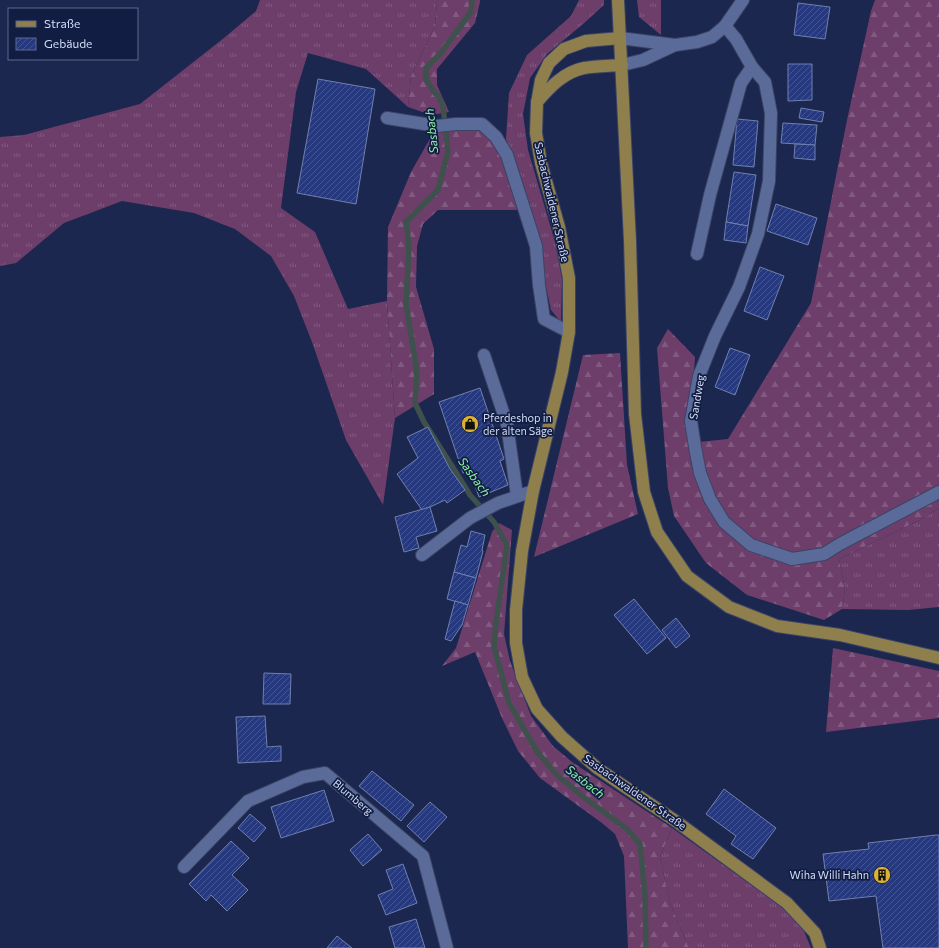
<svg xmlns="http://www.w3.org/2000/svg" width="939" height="948" viewBox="0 0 939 948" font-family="Commissioner,sans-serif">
<defs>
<pattern id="grass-tufts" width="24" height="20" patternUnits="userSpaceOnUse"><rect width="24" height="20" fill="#6e3e6b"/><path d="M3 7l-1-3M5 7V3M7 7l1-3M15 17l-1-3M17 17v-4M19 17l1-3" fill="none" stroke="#825981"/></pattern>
<pattern id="forest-firs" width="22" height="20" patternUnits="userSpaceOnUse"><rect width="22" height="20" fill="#6e3e6b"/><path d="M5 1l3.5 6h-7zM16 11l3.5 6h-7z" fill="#825981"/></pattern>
<pattern id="building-hatch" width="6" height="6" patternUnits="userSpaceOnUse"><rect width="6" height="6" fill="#27397e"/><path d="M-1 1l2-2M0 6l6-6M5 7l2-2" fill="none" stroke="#455591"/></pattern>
</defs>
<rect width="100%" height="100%" fill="#1b274e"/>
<g fill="url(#grass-tufts)">
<polygon points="260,0 437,0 435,26 411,76 408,107 366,69 308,53 296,92 281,208 315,232 348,309 387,301 395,418 383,505 346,440 312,342 294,296 271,256 235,229 194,213 122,201 64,223 16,263 0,266 0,137 24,135 140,104 224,38 256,11"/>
<polygon points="579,0 604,0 604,5 583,24 547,54 530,78 523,114 528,150 555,242 562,279 561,322 551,310 530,211 506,139 509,93 527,55 571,16"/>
<polygon points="637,0 661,0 661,35 639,17"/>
<polygon points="939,508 939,607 908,610 842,609 845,589 839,559 920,520"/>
<polygon points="672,828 783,908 803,929 811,948 689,948 670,903 660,857"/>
</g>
<g fill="url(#forest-firs)">
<polygon points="437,0 480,0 480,2 475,23 437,69 437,85 449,112 431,115 408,107 411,76 435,26"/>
<polygon points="875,0 939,0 939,508 920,520 839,559 845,589 842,609 824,620 747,595 706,563 674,516 668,488 657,348 668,329 695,357 689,443 728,439 811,303 847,120 871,11"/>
<polygon points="478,129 497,142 521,210 438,210 423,224 417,246 416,287 434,349 434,394 395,418 387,301 388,227 411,172 435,130"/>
<polygon points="620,353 627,465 638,514 534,557 583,355"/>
<polygon points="499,523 512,530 504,634 510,661 531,716 553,746 572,762 672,828 660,857 670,903 689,948 628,948 624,856 615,834 602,823 540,778 518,751 502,718 475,652 442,666 456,648 492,532"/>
<polygon points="833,648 939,671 939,718 826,732"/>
</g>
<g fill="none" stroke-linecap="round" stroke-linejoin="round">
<polyline stroke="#3f514d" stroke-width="5.5" points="472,0 471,12 440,54 426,68 426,79 434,92 439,97 443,106 448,152 438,190 406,222 409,245 406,304 417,372 415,403 424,422 457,474 470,495 494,522 507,545 496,623 494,646 509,703 538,753 557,775 586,799 627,829 640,844 645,895 646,948"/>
</g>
<g fill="url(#building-hatch)" stroke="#6f80af">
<polygon points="798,3 830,7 825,39 794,35"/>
<polygon points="788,64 812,64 812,100 788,101"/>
<polygon points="318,79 375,89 356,204 297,193"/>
<polygon points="801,108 824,112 822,122 799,118"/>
<polygon points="737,119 758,121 754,167 733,165"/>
<polygon points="783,123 817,125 815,145 781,143"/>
<polygon points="795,144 815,145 815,160 794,158"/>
<polygon points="734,172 756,175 748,226 726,222"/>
<polygon points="776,204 817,218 808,245 767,231"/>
<polygon points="726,222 748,226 746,243 724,240"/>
<polygon points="760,267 784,276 767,320 744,311"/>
<polygon points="730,348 750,355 735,395 715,387"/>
<polygon points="480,388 504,459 500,461 508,485 479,497 470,471 463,473 439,402"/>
<polygon points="428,427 450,469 465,490 447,503 445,500 430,507 422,510 397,474 418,458 407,437"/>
<polygon points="430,507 437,531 416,537 419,548 404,552 395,517"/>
<polygon points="471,531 485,535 482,550 483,551 476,578 454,572 461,545 467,547"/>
<polygon points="454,572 476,578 468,605 447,599"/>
<polygon points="634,599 666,638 647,654 614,615"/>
<polygon points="455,601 468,605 462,625 451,641 445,639"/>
<polygon points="676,618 690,636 676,648 662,630"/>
<polygon points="264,673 291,674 290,704 263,704"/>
<polygon points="265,716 267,747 281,746 281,761 238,763 236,717"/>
<polygon points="372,771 414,805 401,821 359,786"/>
<polygon points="724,789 776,828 753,859 731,844 736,836 706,814"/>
<polygon points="324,790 334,821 281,838 271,807"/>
<polygon points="430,802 447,817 424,842 407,826"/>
<polygon points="250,814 266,828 254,842 238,828"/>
<polygon points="368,834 382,850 363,866 350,850"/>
<polygon points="936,835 939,835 939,948 883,948 876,896 829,901 823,854 869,849 868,843"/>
<polygon points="231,841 249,858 232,875 248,890 227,911 211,895 206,901 189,884"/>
<polygon points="403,864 417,903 386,915 378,895 393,889 386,870"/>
<polygon points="416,919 425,948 395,948 389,927"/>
<polygon points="337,936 352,948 327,948"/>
</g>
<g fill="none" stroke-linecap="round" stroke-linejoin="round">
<defs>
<g id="minor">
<polyline points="725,26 736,39 752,67 765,82 771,113 769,181 758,234 739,287 715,336 699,376 691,421 695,447 700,473 710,499 724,522 751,545 792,559 824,554 840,544 939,492"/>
<polyline points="620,38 675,45 697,42 712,37 725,26 743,0"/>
<polyline points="622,65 643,60 675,45"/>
<polyline points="387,118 437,126 456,124 482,124 496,137 507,155 536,246 539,285 544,319 569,332"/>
<polyline points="697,254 710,195 741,83 752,67"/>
<polyline points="484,355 507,424 517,496"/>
<polyline points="422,555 470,518 498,503 533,491"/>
<polyline points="184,867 248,801 303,777 325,773 423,856 447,948"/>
</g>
<g id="major">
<polyline points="618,0 630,241 635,414 644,492 657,532 687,576 729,607 777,626 840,635 939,658"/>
<polyline points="620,38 586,41 564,49 549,63 541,80 537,103 536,133 541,163 559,227 569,278 569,332 562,372 533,491 522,551 516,610 516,643 522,677 537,709 562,737 597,768 677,822 787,903 815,933 820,948"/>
<path d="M 537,102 C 550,87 564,72 584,68 C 596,66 609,66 622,65"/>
</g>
</defs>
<use href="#minor" stroke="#3b4366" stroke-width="14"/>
<use href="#major" stroke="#3b4366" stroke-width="14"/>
<use href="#minor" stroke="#5b6b99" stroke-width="12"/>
<use href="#major" stroke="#8e7f4d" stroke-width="12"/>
</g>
<defs>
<symbol id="shop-disc" viewBox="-11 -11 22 22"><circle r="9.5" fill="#dcb233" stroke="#121d43"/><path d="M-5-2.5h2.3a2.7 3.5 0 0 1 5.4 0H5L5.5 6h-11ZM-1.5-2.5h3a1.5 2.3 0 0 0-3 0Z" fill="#111"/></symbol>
<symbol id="building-disc" viewBox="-11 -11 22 22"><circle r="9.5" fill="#dcb233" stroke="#121d43"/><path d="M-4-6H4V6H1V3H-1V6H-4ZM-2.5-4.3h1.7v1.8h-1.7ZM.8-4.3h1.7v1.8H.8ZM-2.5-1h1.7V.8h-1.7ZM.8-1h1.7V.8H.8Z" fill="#111"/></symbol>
</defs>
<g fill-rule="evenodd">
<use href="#shop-disc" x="460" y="414" width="20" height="20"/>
<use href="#building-disc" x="872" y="865" width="20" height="20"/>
</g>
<g text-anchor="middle" stroke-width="3.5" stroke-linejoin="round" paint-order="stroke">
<g font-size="11" fill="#d3dcf6" stroke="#121d43">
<text transform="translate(552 202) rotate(77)" y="4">Sasbachwaldener Straße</text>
<text transform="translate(697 397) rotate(-80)" y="4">Sandweg</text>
<text transform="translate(635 792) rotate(35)" y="4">Sasbachwaldener Straße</text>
<text transform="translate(353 797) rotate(40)" y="4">Blumberg</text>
</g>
<g font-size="11" fill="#d3dcf6" stroke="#121d43" text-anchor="start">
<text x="483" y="422">Pferdeshop in<tspan x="483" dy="13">der alten Säge</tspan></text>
<text x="869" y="879" text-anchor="end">Wiha Willi Hahn</text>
</g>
<g font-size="12" font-style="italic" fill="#8df4a2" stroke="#121d43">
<text transform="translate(432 131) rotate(-96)" y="4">Sasbach</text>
<text transform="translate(474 477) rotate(54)" y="4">Sasbach</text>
<text transform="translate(585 782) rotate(38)" y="4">Sasbach</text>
</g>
</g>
<rect x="8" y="8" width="130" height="52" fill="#121d43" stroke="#5f698b"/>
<rect x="16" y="21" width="20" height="6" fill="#8e7f4d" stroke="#5f698b"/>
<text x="44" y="28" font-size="12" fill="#d3dcf6">Straße</text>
<rect x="16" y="38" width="20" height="12" fill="url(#building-hatch)" stroke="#5f698b"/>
<text x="44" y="48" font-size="12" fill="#d3dcf6">Gebäude</text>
</svg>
